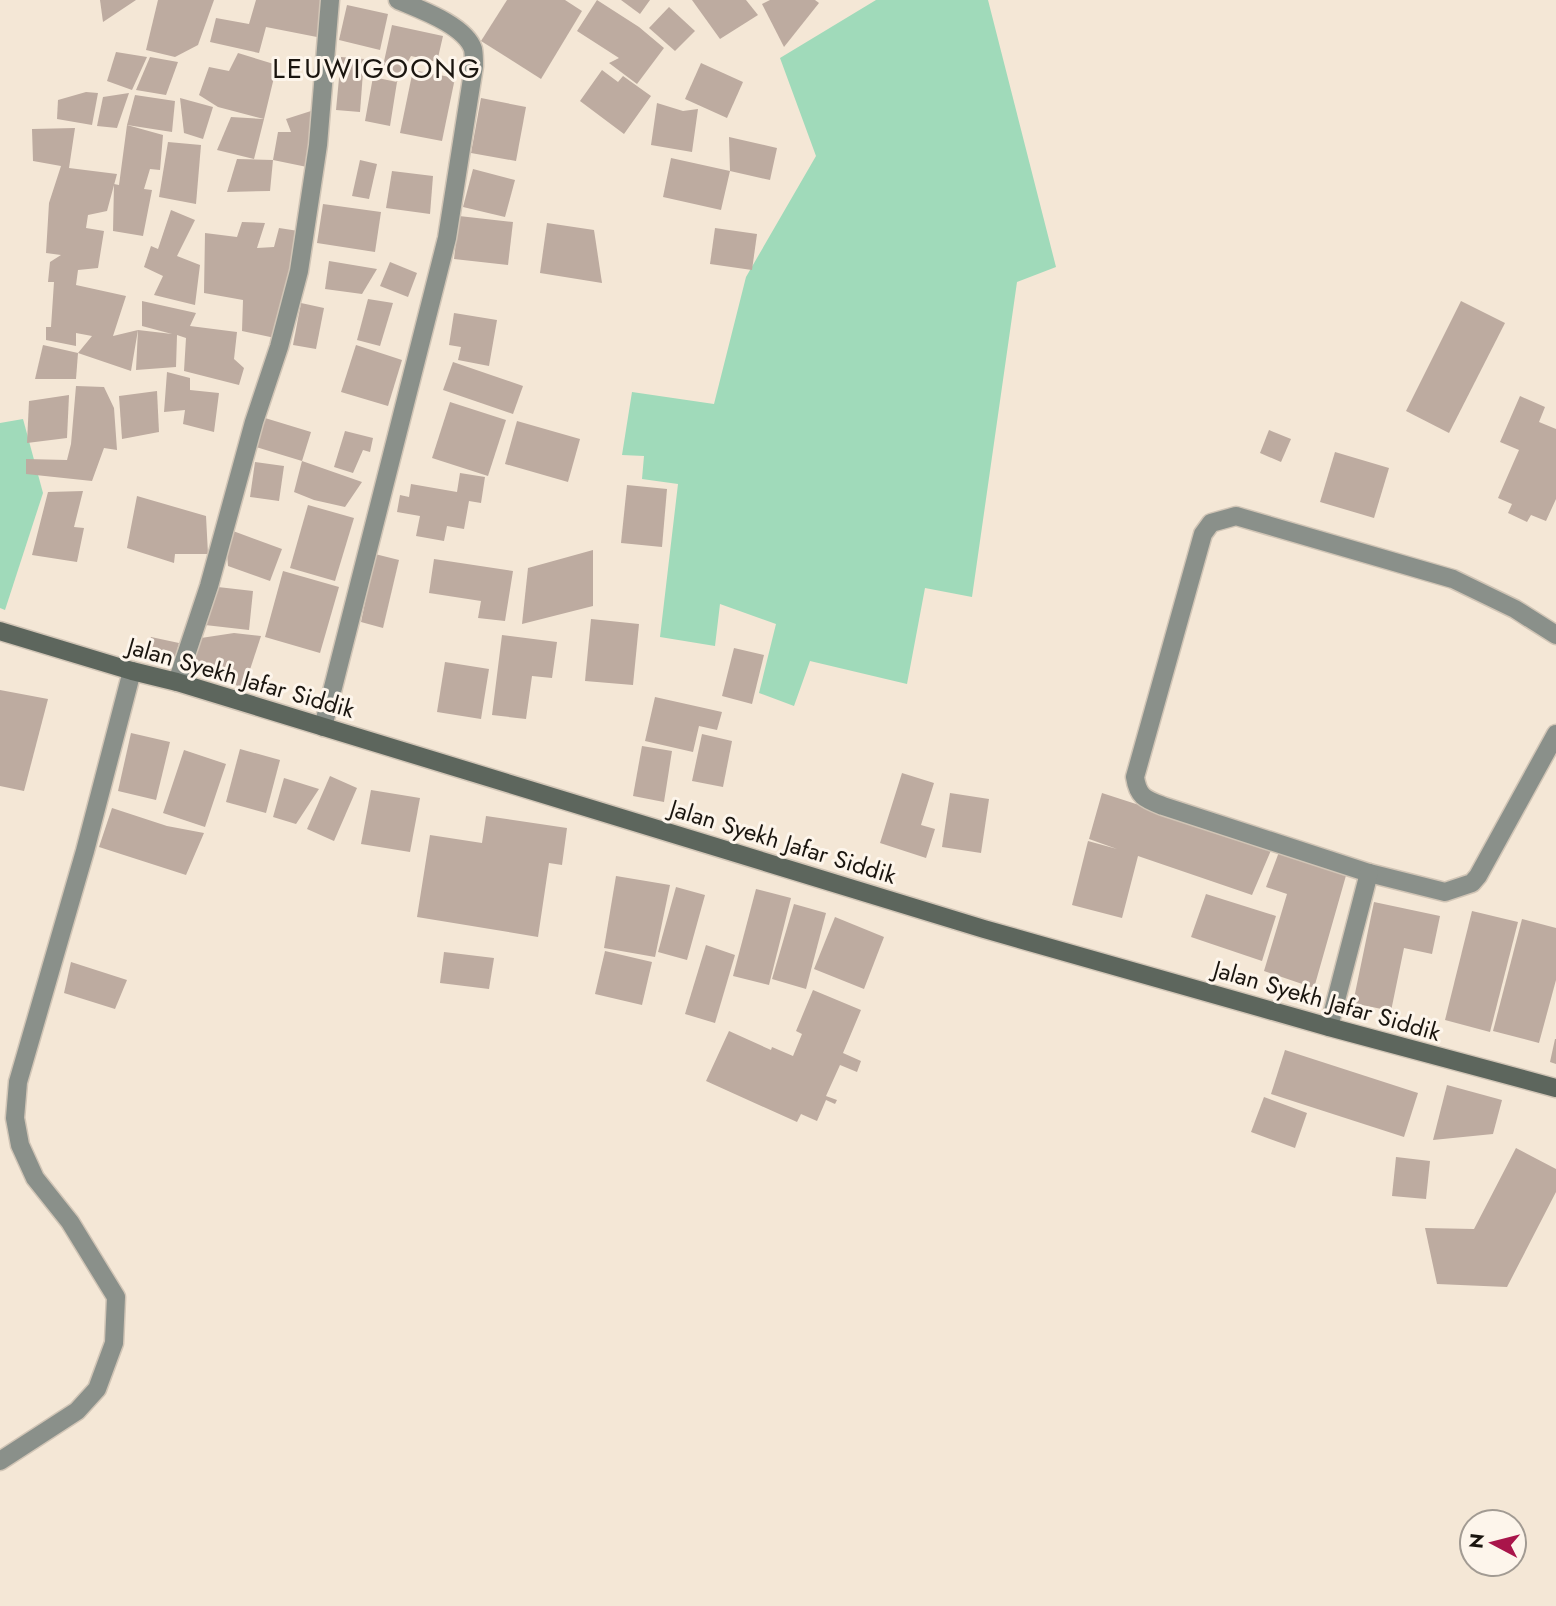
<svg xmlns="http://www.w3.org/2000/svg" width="1556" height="1606" viewBox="0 0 1556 1606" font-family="Jost,sans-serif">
<rect width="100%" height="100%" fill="#f4e7d6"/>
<g fill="#a0daba">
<polygon points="876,0 988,0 1056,267 1017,282 972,597 925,588 907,684 810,661 794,706 759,693 776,624 720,604 715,646 660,637 678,484 642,479 644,456 622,455 632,392 714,404 746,277 816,156 780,58"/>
<polygon points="23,419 43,493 5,610 0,608 0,423"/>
</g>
<g fill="#bdaba0">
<polygon points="100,0 136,0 103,22"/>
<polygon points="158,0 214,0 198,45 175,57 146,50"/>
<polygon points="256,0 327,0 322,38 266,27 259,53 210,42 216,18 249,24"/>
<polygon points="507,0 565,0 582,11 541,79 481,41"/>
<polygon points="597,0 639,27 664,48 637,84 609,63 619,58 577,31"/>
<polygon points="621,0 650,0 640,14"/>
<polygon points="692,0 746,0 758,15 720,39"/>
<polygon points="770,0 815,0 819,3 784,47 762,4"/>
<polygon points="347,5 388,14 380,50 339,40"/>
<polygon points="669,7 695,31 675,51 649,28"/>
<polygon points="392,25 443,36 437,62 411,56 397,82 390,126 365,121 373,77 397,82 383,66"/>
<polygon points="116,52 147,57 132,90 107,81"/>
<polygon points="238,53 277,65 264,119 218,107 199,95 209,67 229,71"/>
<polygon points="150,57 178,62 166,95 136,90"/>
<polygon points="341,57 364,59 360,112 336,110"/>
<polygon points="701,63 743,82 727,118 685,99"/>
<polygon points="413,70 455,78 442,141 400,133"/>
<polygon points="602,70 618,82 623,76 651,96 624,134 580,101"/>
<polygon points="86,92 98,93 92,125 57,119 58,100"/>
<polygon points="129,93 117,128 97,126 103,97"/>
<polygon points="135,95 175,101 172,132 127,125"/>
<polygon points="180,98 213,107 203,139 184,133"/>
<polygon points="481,98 526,107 516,161 471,153"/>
<polygon points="657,103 683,111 698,109 692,152 651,145"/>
<polygon points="311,111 307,167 273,160 278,132 291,132 286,119"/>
<polygon points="231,117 264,119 254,159 217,150"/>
<polygon points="127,125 163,135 160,170 150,169 144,189 152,190 143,236 113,231 114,184 119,185"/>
<polygon points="75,128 69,168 117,174 107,211 88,215 86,228 104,231 98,268 78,270 76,285 126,296 113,336 138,330 131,371 78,353 92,336 76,333 76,346 46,340 46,327 51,327 54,282 48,282 50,262 61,255 46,253 49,203 61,166 33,161 32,129"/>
<polygon points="729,137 777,148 770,180 730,171 721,210 663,197 671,158 730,171"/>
<polygon points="168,142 201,145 196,204 159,197"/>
<polygon points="237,159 273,160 270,191 227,192"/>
<polygon points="360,160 377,164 369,199 352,196"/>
<polygon points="473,169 515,180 505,217 463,207"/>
<polygon points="392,171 433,176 430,214 386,208"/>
<polygon points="323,204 381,212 375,252 317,243"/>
<polygon points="171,210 195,220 177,256 200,265 195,305 154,295 163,276 144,267 151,246 158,249"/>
<polygon points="459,216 513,222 508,265 454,259"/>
<polygon points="242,222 265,223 257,248 274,247 279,228 305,232 275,338 242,331 243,300 204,293 205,233 237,237"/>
<polygon points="547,223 594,230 602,283 540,273"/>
<polygon points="715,228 757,234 752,270 710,264"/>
<polygon points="329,261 377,269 362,294 325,289"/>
<polygon points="390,262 417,273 408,297 380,286"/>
<polygon points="368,299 393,303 380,346 357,340"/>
<polygon points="142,301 196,313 190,326 237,332 234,359 244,368 239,385 184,371 186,338 177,335 176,367 136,370 138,330 172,334 142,326"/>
<polygon points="1461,301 1505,323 1449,433 1406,411"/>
<polygon points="301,303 324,308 316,349 293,345"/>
<polygon points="454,313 497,320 489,366 458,360 461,347 449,345"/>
<polygon points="43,345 78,353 76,379 35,379"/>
<polygon points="356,345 402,360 388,406 341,392"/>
<polygon points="453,362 523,386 513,414 443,390"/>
<polygon points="167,372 190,378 190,390 219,393 214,432 183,424 185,410 164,412"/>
<polygon points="76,386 104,387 114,408 117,450 104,448 92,481 26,474 26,459 67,460 71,444"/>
<polygon points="157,391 159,432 122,439 119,396"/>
<polygon points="69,395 67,438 27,443 29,401"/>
<polygon points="1520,396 1545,407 1539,422 1556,429 1556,499 1546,521 1531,515 1527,522 1508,513 1512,504 1498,498 1519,450 1500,442"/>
<polygon points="450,402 506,420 488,476 432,458"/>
<polygon points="265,418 311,432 302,461 362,482 345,507 314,500 294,492 302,461 256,447"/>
<polygon points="517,421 580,439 568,482 505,464"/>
<polygon points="1269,430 1291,439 1281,462 1260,453"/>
<polygon points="345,431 373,438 370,452 363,450 353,473 334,467"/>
<polygon points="1335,452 1389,468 1374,518 1320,502"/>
<polygon points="255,462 284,466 279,501 250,497"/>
<polygon points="460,473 485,477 481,503 469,501 464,529 447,526 444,541 416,536 420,516 397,512 400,495 409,497 411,484 457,492"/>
<polygon points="627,485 667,489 662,547 621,543"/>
<polygon points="83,491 74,527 84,528 77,562 32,555 48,492"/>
<polygon points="137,496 206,516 208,554 175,554 174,563 127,548"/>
<polygon points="308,505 354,518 335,581 290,568"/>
<polygon points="225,528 282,549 270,581 228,566"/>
<polygon points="593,550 593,606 522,624 528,568"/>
<polygon points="375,554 399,560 383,628 361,622"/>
<polygon points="434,559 513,571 505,621 478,618 481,601 429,593"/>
<polygon points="283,571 339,587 320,653 265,637"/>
<polygon points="209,586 253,591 249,630 205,625"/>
<polygon points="591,619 639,624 633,685 585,681"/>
<polygon points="234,633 261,636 244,688 192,670 201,638"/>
<polygon points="502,635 557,642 552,678 532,676 526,719 492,715"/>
<polygon points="151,637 179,643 172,668 143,660"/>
<polygon points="734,648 764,655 752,704 722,696"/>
<polygon points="445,662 489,669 481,719 437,712"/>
<polygon points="0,690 48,699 24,791 0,786"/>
<polygon points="655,697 722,712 717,730 699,726 693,752 645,741"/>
<polygon points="131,733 170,742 156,800 118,791"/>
<polygon points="702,734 732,741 723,787 692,781"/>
<polygon points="642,746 672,751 664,802 633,796"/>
<polygon points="240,749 280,760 266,813 226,802"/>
<polygon points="184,750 226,764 205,827 163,813"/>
<polygon points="902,773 934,783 921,825 935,829 926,858 880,843"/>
<polygon points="330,776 357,788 334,841 307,829"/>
<polygon points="284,778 319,789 296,824 273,817"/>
<polygon points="371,790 420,798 410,852 361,844"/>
<polygon points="950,793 989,799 981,853 942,847"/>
<polygon points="1102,793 1272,848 1252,895 1138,856 1122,918 1072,905 1088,841 1117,849 1089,839"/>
<polygon points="112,808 167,826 204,833 186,875 99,847"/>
<polygon points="486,816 567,828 562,865 549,863 538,937 417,917 430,835 482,843"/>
<polygon points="1279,852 1347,872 1314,988 1264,971 1287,894 1266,887"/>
<polygon points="616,876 670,885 655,957 604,948"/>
<polygon points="676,887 705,895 687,960 658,952"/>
<polygon points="756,889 791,898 769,985 733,976"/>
<polygon points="1206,894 1276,916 1262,961 1191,937"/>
<polygon points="1374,902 1440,916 1432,954 1404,948 1391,1011 1353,1003"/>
<polygon points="794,904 826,913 806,989 772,979"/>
<polygon points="1472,911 1518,922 1490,1032 1445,1020"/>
<polygon points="835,917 884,937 864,989 814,969"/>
<polygon points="1522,919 1556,928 1556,980 1539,1043 1493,1031"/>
<polygon points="706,945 735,955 715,1023 685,1014"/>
<polygon points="605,951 652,962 642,1005 595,994"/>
<polygon points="444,952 494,958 489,989 440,983"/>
<polygon points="71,962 127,980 115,1009 64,993"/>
<polygon points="813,990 861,1010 843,1053 861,1061 857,1072 840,1065 826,1096 837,1100 835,1104 826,1100 817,1121 801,1114 797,1122 706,1081 729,1031 771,1050 772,1047 793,1056 802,1034 796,1031"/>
<polygon points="1555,1039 1556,1039 1556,1064 1550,1062"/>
<polygon points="1285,1050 1418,1093 1404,1137 1271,1094"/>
<polygon points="1447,1085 1502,1100 1493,1134 1433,1140"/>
<polygon points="1264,1097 1307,1113 1295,1148 1251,1132"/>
<polygon points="1516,1148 1556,1169 1556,1192 1507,1287 1437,1284 1425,1228 1474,1229"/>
<polygon points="1396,1157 1430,1161 1426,1199 1392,1196"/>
</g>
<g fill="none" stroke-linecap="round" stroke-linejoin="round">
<defs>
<g id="street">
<path d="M 1556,635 L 1515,609 L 1453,579 L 1236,516 L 1211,523 L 1203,534 L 1135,777 C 1138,797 1145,799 1163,806 L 1369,873 L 1445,892 L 1472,883 L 1478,876 L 1556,734"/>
<polyline points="177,682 209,586 254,422 279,347 299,271 318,145 330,0"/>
<path d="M 323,727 L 447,238 L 474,66 C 474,60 474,54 473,49 C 465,25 419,9 398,0"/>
<polyline points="1329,1027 1369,873"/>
<polyline points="0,1461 77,1411 97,1389 114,1343 116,1297 70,1222 35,1178 20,1145 15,1118 18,1082 85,851 132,671"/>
</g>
<polyline id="secondary" points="0,631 132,671 177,682 984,929 1329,1027 1556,1088"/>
</defs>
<use href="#street" stroke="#d1c5b6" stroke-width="21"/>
<use href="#secondary" stroke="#d1c5b6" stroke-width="21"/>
<use href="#street" stroke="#8a908a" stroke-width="18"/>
<use href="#secondary" stroke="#5d665d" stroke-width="18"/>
</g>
<g text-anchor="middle" stroke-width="6" stroke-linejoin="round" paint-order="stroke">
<g font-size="24" fill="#1a150f" stroke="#fdf5eb">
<text transform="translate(241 678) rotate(16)" y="8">Jalan Syekh Jafar Siddik</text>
<text transform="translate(783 842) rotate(17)" y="8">Jalan Syekh Jafar Siddik</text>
<text transform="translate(1327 1001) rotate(16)" y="8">Jalan Syekh Jafar Siddik</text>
</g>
<g font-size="28" letter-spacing="2" fill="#1a150f" stroke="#fdf5eb">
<text x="377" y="78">LEUWIGOONG</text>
</g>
</g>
<g transform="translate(1493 1543) rotate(277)"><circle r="33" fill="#fdf5eb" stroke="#a29b93" stroke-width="2"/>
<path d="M0-5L12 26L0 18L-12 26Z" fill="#a9154a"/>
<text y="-10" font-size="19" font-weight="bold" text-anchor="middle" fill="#1a150f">N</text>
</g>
</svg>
